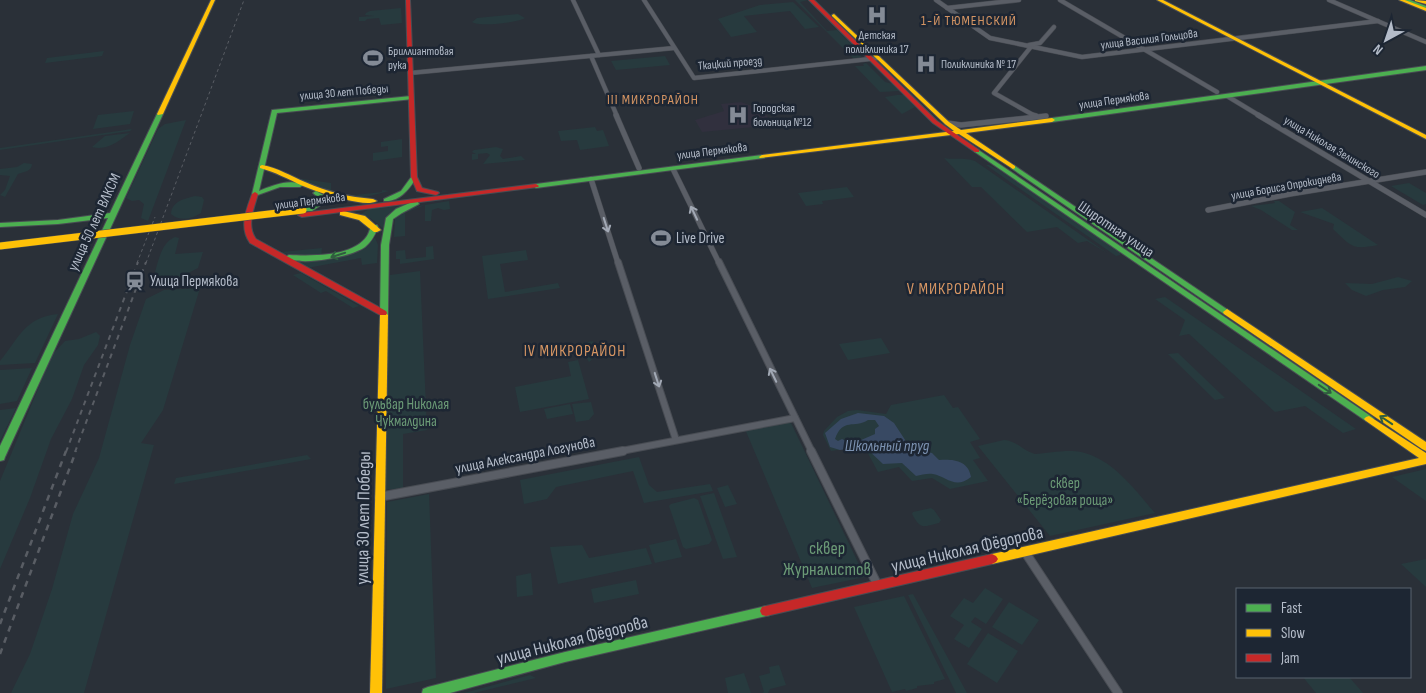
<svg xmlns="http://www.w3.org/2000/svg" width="1426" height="693" viewBox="0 0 1426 693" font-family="'Sofia Sans Condensed',sans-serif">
<rect width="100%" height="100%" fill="#2a3038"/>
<polygon fill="#31303e" points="741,102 763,110 773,125 702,132 695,120 724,111 721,104"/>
<g fill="#273a3e">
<polygon points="795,0 808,0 800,2 827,31 837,30 862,55 860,58 854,59"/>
<polygon points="793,2 819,27 805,29 790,11 744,16 757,32 731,37 718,19 760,5"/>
<polygon points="401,8 402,23 381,25 379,18 367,19 365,21 359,21 359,17 374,16 365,15 366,13 370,11"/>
<path d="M 518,14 L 525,18 C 517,23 479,27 472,22 L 477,18 Z"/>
<polygon points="104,51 102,56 45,63 47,58"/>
<polygon points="665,56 670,65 616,70 611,61"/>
<polygon points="866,63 885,82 893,84 899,91 880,92 855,66 864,66 863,64"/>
<polygon points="897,95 904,95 915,107 902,114 885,97"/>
<polygon points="134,111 130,124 93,129 98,115"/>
<polygon points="186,120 148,221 141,218 144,204 139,200 132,201 126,198 158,129 165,124"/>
<polygon points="595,127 597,131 603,130 609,146 580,150 577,140 561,141 558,131"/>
<polygon points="132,129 130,131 0,150 0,148"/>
<path d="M 130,133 C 118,141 108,151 92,147 L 105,136 Z"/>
<polygon points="402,139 402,157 373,161 373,153 388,151 388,146 381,147 381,142"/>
<polygon points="496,147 503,149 500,156 503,159 521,156 525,160 483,164 490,155 487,153 478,154 478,159 472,160 472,154 476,154 472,152 474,150"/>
<path d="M 944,158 C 955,160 964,157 975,161 L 1107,253 L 1087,241 L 1078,243 L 1057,227 L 1027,232 L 981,187 L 972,187 Z"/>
<path d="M 24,163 L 32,164 C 32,171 24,172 18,174 L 5,197 L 0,195 L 5,190 L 10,176 L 0,175 L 0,169 L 17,167 Z"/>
<polygon points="986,165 989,165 1001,171 1120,252 1120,255 1116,256"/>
<path d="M 109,178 L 119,179 L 121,182 C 115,189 113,199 106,204 L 106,196 L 101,196 Z"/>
<polygon points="295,178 331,183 331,190 346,196 382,192 382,190 389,191 358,199 343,197"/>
<polygon points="1409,183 1426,193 1426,204 1423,205 1391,186"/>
<polygon points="847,187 854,197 822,201 823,204 806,206 798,193"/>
<path d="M 195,196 L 202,197 L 204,200 L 201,213 C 192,219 180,222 171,214 C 172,201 184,199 195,196 Z"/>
<polygon points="449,201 450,209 444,210 438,208 432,210 431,221 425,221 425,205 405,213 405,236 394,237 395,217 419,206"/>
<polygon points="1274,201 1279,201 1295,212 1290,225 1298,230 1292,230 1261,210 1251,206 1275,203"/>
<path d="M 409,205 C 396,210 386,214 383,228 L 370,218 L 361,214 L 369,209 Z"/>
<path d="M 1322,208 L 1378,245 C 1352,250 1352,247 1333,229 L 1334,224 L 1300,212 Z"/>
<path d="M 175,237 L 179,238 L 175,254 L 203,252 L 198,268 L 169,283 L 154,283 L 153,279 C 158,264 160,243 175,237 Z"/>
<path d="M 375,238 L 378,245 L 377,263 L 362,265 L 361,258 L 307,268 L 293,261 C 322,263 352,257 375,238 Z"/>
<polygon points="433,246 434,259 400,264 400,259 396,259 396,251 405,250 406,259 426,257 426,247"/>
<polygon points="322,248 321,257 297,257 281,252"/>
<polygon points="526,250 528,260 500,264 505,292 558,283 560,288 488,299 482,256"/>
<polygon points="420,271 427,430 403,434 403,488 384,490 390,275"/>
<polygon points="301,273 359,306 353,308 326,291 321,293 293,275"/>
<polygon points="1398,277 1412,281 1405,287 1383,290 1366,296 1352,290 1345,283 1372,284"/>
<polygon points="200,288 163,410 141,443 154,445 84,693 11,693 30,654 52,589 73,514 99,458 130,345 146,299 164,290"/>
<polygon points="1165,297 1356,429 1343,433 1305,406 1275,412 1189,334 1179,336 1185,320 1155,299"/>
<path d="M 58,314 L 35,363 L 0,365 L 0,361 C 19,338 25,317 58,314 Z"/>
<polygon points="96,332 100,336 98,345 84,365 72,399 51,439 30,498 0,569 0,481 52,355 65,341 79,339"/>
<polygon points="881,338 890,353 848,360 839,344"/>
<polygon points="593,341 595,349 603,348 603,351 589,362 578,344"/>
<polygon points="1178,353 1225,398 1215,400 1168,354"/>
<polygon points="578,360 589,399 520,412 515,387 571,376 568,362"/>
<polygon points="32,368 17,401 0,404 0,370"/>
<polygon points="944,395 953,408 958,407 980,439 970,442 980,458 973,460 988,481 950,489 932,478 912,481 899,467 878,472 864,446 831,451 823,435 824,431 837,417 848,411 857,410 886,414 891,405"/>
<polygon points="591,402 594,414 589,420 576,422 572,404"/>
<polygon points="570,404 573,414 547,419 544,409"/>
<polygon points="16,408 0,441 0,410"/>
<polygon points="790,421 865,577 812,588 745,429"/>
<path d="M 1004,440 C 1017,441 1023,451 1035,454 C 1049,453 1068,449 1081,452 C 1113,459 1135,490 1155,513 L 1050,536 L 978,446 Z"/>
<polygon points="307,455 311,459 174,484 176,478"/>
<polygon points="639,457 649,485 657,492 710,484 713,491 644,503 633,471 556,487 547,499 524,504 520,480"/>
<polygon points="1426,469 1426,501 1392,477"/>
<polygon points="728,485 737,504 725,507 717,488"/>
<polygon points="714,493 737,557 723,559 700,496"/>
<polygon points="429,494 436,678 386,689 387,502"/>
<polygon points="694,498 698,500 712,540 709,544 686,549 683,547 669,506 671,504"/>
<path d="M 931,508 L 934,510 L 941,520 L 939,523 C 922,527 921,530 912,514 L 913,512 Z"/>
<polygon points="676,539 682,557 655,563 649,545"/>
<polygon points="582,545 589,558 646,548 652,564 558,584 550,547"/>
<polygon points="1426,559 1426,587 1401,564"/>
<polygon points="531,573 533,595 517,597 516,576"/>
<polygon points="636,580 639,594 594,603 591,589"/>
<polygon points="985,588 1003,599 986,624 975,617 971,622 982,629 969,648 954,639 964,625 950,616 964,598 973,603"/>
<polygon points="913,594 967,693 956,693 908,595"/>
<polygon points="904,596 945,679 934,682 934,684 917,686 917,688 906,691 905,689 892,692 854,607"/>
<polygon points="1009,602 1039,620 1022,645 992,627"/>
<polygon points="988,633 1018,651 997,683 967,664"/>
<polygon points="779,665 786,685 770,689 768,693 762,693 764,692 759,676 770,673 769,667"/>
<polygon points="744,673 751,693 728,693 725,678"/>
<polygon points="530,675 536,678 474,693 464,693"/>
<polygon points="1303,677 1349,677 1363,693 1316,693"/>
</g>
<path fill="#384963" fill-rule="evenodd" d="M 858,413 L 884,416 L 894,423 L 911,449 L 932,453 L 939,460 C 953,459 968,460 971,477 C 955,490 946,476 933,474 C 928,473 921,475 916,476 L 902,463 L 883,464 L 865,447 L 840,450 L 830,447 L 825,433 L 841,419 ZM 868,420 L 875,420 L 879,426 L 875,429 L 875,434 L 852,444 L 842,439 L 838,441 L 835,439 C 843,417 854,429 868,420 Z"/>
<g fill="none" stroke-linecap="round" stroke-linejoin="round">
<defs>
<g id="street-far3">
<polyline points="573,0 599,55"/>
<polyline points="644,0 694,78 879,58"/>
<polyline points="936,0 990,38 1082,57 1378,21"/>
<polyline points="1060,0 1217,92"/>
<polyline points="1329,0 1426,42"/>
<polyline points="947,8 1019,0"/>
<polyline points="1029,45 1040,43 1054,27"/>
<polyline points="1030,48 994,93 1035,116"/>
<polyline points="591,56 617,116"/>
<polyline points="410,73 674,48"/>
<polyline points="1227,96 1260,116"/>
</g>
<g id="street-far2">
<polyline points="616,115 639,168"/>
<polyline points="1032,115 1036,116"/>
<polyline points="1258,115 1426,215"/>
<polyline points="947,123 961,125 1046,116"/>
<polyline points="673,169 719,263"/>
<polyline points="591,179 618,263"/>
<polyline points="1208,210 1290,194 1426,172"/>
</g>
<g id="street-far1">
<polyline points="618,262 676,440"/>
<polyline points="719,262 812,452"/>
<polyline points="616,452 795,418"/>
</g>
<g id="street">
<polyline points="811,451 878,586"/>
<polyline points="379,497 623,451"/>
<polyline points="1025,552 1118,693"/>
</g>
<g id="fast">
<polygon points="1404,0 1410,0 1426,6 1426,9"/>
<polygon points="1426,66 1426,70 1052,122 1049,120 1052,118"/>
<path d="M 411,96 L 413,97 L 413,99 L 277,113 L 259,191 C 271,186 291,178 303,185 L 300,187 L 280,187 L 255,196 L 252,194 L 272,110 Z"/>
<polygon points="160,112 163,114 5,457 4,460 0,461 0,446 108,218 58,224 0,227 0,223 58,220 110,213 157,114"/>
<polygon points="977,149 1372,417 1374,419 1372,421 1366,421 975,152 974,151"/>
<polygon points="762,155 765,157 764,158 536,188 533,186 536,184"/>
<polygon points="1013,165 1015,166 1231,312 1227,315 1224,314 1011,168 1011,166"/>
<path d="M 414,175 L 417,177 C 409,189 400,202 384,201 L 384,199 L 401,191 L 412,176 Z"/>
<polygon points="316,191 325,196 327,201 312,211 306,211 306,207 319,200 319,198 313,193"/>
<polygon points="412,202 418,202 419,204 402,213 393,219 389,245 388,315 384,318 381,317 380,315 381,245 386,218 396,209"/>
<path d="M 371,225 L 377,225 L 378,227 C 375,235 372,241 365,247 C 351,257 299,267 285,257 L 289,255 C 311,256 353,257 367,236 C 369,233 370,229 371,225 Z"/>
<polygon points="766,606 770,607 772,611 770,615 766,616 565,662 450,693 422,693 423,689 428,687 565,652"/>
</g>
<g id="slow">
<polygon points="211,0 215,0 163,114 158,115 157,114"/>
<polygon points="1157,0 1163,0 1426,135 1426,139"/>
<polygon points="1399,0 1405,0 1426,8 1426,11"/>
<polygon points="1415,0 1426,1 1426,4 1415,1"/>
<polygon points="834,14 949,122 961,130 1052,118 1055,120 1052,122 966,133 1015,166 1015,168 1013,169 959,134 760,158 759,157 762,155 954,131 945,124 832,16 832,15"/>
<path d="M 262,165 C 278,168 291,176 305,182 C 327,192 349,197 373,199 L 377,201 C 371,204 364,203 358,202 C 339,199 320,193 303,186 C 288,179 275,172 260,168 L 260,166 Z"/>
<polygon points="340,211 343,211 365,216 381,230 377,232 374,232 359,220 340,215"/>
<polygon points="1227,309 1426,442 1426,451 1422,449 1224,314 1223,312"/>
<polygon points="384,312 388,315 382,693 370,693 380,315"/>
<polygon points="1369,416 1426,453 1426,464 992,564 988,562 986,559 988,556 992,554 1419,458 1366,421 1364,419 1366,417"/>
</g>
<g id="jam">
<polygon points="406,0 410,0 417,177 422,188 438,192 439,193 436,195 417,191 411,177"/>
<polygon points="809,0 814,0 937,121 979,150 979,152 975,152 933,123"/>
<polygon points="536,184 539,186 538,187 302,217 298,215 302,213"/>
<path d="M 255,192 L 258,194 C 254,208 246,226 256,239 L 386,311 L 387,313 L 386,315 L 380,315 L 250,243 C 239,227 246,211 252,194 Z"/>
<polygon points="992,554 996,556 998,559 996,562 992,564 766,616 762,615 760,611 762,607 766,606"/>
</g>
</defs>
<use href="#street-far3" stroke="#484c53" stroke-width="5"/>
<use href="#street-far2" stroke="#484c53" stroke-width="6"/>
<use href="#street-far1" stroke="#484c53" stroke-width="8"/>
<use href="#street" stroke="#484c53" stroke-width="10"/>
<use href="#fast" stroke="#484c53" stroke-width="2"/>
<use href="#slow" stroke="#484c53" stroke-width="2"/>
<use href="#jam" stroke="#484c53" stroke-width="2"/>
<use href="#street-far3" stroke="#5a5e66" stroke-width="4"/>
<use href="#street-far2" stroke="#5a5e66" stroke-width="5"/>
<use href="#street-far1" stroke="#5a5e66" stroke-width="6"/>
<use href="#street" stroke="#5a5e66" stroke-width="8"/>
<use href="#fast" fill="#4caf50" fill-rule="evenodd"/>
<use href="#slow" fill="#ffc107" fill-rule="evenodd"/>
<use href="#jam" fill="#c62828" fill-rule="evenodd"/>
<g stroke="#595d64" stroke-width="1" stroke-dasharray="3 3" stroke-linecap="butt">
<polyline points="137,263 155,217"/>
<polyline points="146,263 244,0"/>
</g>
<g stroke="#595d64" stroke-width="2" stroke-dasharray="5 5" stroke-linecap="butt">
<polyline points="66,452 138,262"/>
<polyline points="75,452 146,262"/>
</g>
<g stroke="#595d64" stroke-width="2.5" stroke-dasharray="6 6" stroke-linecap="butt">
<polyline points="0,624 66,451"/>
<polyline points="0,654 76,451"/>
</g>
<defs>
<polyline id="slow-bridge" points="0,246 303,210"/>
</defs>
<use href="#slow-bridge" stroke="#484c53" stroke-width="8" stroke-linecap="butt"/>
<use href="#slow-bridge" stroke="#ffc107" stroke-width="7"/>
</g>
<defs><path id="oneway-shaft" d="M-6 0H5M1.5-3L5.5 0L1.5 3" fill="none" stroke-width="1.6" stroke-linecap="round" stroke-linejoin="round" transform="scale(1.25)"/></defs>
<g stroke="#a2a9b5">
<use href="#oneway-shaft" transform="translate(694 213) rotate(-115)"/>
<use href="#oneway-shaft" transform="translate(606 225) rotate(72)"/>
<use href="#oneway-shaft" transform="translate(773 375) rotate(-116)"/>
<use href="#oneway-shaft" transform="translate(657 380) rotate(72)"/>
</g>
<g stroke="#305d3f">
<use href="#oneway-shaft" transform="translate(338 255) rotate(162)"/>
<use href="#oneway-shaft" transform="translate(1325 389) rotate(34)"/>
<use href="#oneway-shaft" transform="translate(1386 420) rotate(-146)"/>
</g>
<defs>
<symbol id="hospital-bare" viewBox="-9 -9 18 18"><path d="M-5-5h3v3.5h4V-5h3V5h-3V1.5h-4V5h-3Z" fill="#848b96" stroke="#1d2633" stroke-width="2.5" paint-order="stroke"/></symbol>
<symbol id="stadium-bare" viewBox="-9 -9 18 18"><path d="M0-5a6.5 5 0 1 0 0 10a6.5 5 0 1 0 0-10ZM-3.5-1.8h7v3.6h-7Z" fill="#848b96" stroke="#1d2633" stroke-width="2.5" paint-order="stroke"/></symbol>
<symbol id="station-bare" viewBox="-9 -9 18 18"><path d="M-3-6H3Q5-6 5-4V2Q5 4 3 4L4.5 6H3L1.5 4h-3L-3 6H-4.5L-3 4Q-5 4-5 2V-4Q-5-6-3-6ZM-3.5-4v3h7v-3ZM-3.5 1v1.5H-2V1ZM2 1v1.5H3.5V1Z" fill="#848b96" stroke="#1d2633" stroke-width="2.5" paint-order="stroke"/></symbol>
</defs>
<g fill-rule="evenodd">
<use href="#hospital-bare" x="863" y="1" width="28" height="28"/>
<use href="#stadium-bare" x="359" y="44" width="28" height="28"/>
<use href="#hospital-bare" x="912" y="50" width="28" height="28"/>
<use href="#hospital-bare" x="724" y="101" width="28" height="28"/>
<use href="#stadium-bare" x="647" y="224" width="28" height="28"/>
<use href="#station-bare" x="121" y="267" width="28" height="28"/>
</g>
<g text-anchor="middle" stroke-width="5" stroke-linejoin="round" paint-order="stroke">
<g font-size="12" fill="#b4bcc9" stroke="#1d2633" text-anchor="start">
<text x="877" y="39" text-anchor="middle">Детская<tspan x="877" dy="14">поликлиника 17</tspan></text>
<text x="388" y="55">Бриллиантовая<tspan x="388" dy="14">рука</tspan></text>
<text x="941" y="68">Поликлиника № 17</text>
<text x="753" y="112">Городская<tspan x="753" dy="14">больница №12</tspan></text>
</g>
<g font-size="12" fill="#b4bcc9" stroke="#1d2633">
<text transform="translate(1149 39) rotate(-7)" y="4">улица Василия Гольцова</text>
<text transform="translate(730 63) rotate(-5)" y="4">Ткацкий проезд</text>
<text transform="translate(344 92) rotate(-5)" y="4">улица 30 лет Победы</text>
<text transform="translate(1114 100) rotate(-8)" y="4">улица Пермякова</text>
<text transform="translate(1332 147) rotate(31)" y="4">улица Николая Зелинского</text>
<text transform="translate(712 151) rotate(-7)" y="4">улица Пермякова</text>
<text transform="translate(1286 186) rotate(-10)" y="4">улица Бориса Опрокиднева</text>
<text transform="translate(310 201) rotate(-7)" y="4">улица Пермякова</text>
</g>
<g font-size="14" letter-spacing="1" fill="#d59563" stroke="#1d2633">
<text x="969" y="25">1-Й ТЮМЕНСКИЙ</text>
<text x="653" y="104">III МИКРОРАЙОН</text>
</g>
<g font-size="15" fill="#b4bcc9" stroke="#1d2633">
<text transform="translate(94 222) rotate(-65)" y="5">улица 50 лет ВЛКСМ</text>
<text transform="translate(1116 229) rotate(34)" y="5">Широтная улица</text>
<text transform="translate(525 455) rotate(-11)" y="5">улица Александра Логунова</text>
</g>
<g font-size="15" fill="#b4bcc9" stroke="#1d2633" text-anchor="start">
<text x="676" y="243">Live Drive</text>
<text x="150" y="286">Улица Пермякова</text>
</g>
<g font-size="15" fill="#6b9a76" stroke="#1d2633">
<text x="406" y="409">бульвар Николая<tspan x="406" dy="17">Чукмалдина</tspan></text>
<text x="1065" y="488">сквер<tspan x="1065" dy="17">«Берёзовая роща»</tspan></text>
</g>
<g font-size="16" letter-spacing="1" fill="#d59563" stroke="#1d2633">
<text x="956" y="294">V МИКРОРАЙОН</text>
<text x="575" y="356">IV МИКРОРАЙОН</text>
</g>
<g font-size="16" font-style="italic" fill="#7c92b1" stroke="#1d2633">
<text x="887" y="451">Школьный пруд</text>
</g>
<g font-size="18" fill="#b4bcc9" stroke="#1d2633">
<text transform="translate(363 518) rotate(-89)" y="6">улица 30 лет Победы</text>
<text transform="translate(967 549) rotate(-13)" y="6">улица Николая Фёдорова</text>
<text transform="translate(572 640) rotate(-14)" y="6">улица Николая Фёдорова</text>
</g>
<g font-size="18" fill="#6b9a76" stroke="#1d2633">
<text x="827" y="554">сквер<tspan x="827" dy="21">Журналистов</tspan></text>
</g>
</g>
<rect x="1236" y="588" width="175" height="90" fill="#1d2633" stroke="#59626f"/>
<rect x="1246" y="604" width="25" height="8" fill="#4caf50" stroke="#59626f"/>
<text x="1281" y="613" font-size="15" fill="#b4bcc9">Fast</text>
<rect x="1246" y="629" width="25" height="8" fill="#ffc107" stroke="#59626f"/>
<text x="1281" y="638" font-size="15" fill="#b4bcc9">Slow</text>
<rect x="1246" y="654" width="25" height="8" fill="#c62828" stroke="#59626f"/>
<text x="1281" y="663" font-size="15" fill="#b4bcc9">Jam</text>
<g transform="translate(1386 40) rotate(220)" stroke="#1d2633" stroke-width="4" paint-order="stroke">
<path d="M0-4L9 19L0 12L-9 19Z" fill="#b4bcc9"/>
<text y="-8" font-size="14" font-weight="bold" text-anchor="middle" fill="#b4bcc9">N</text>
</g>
</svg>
